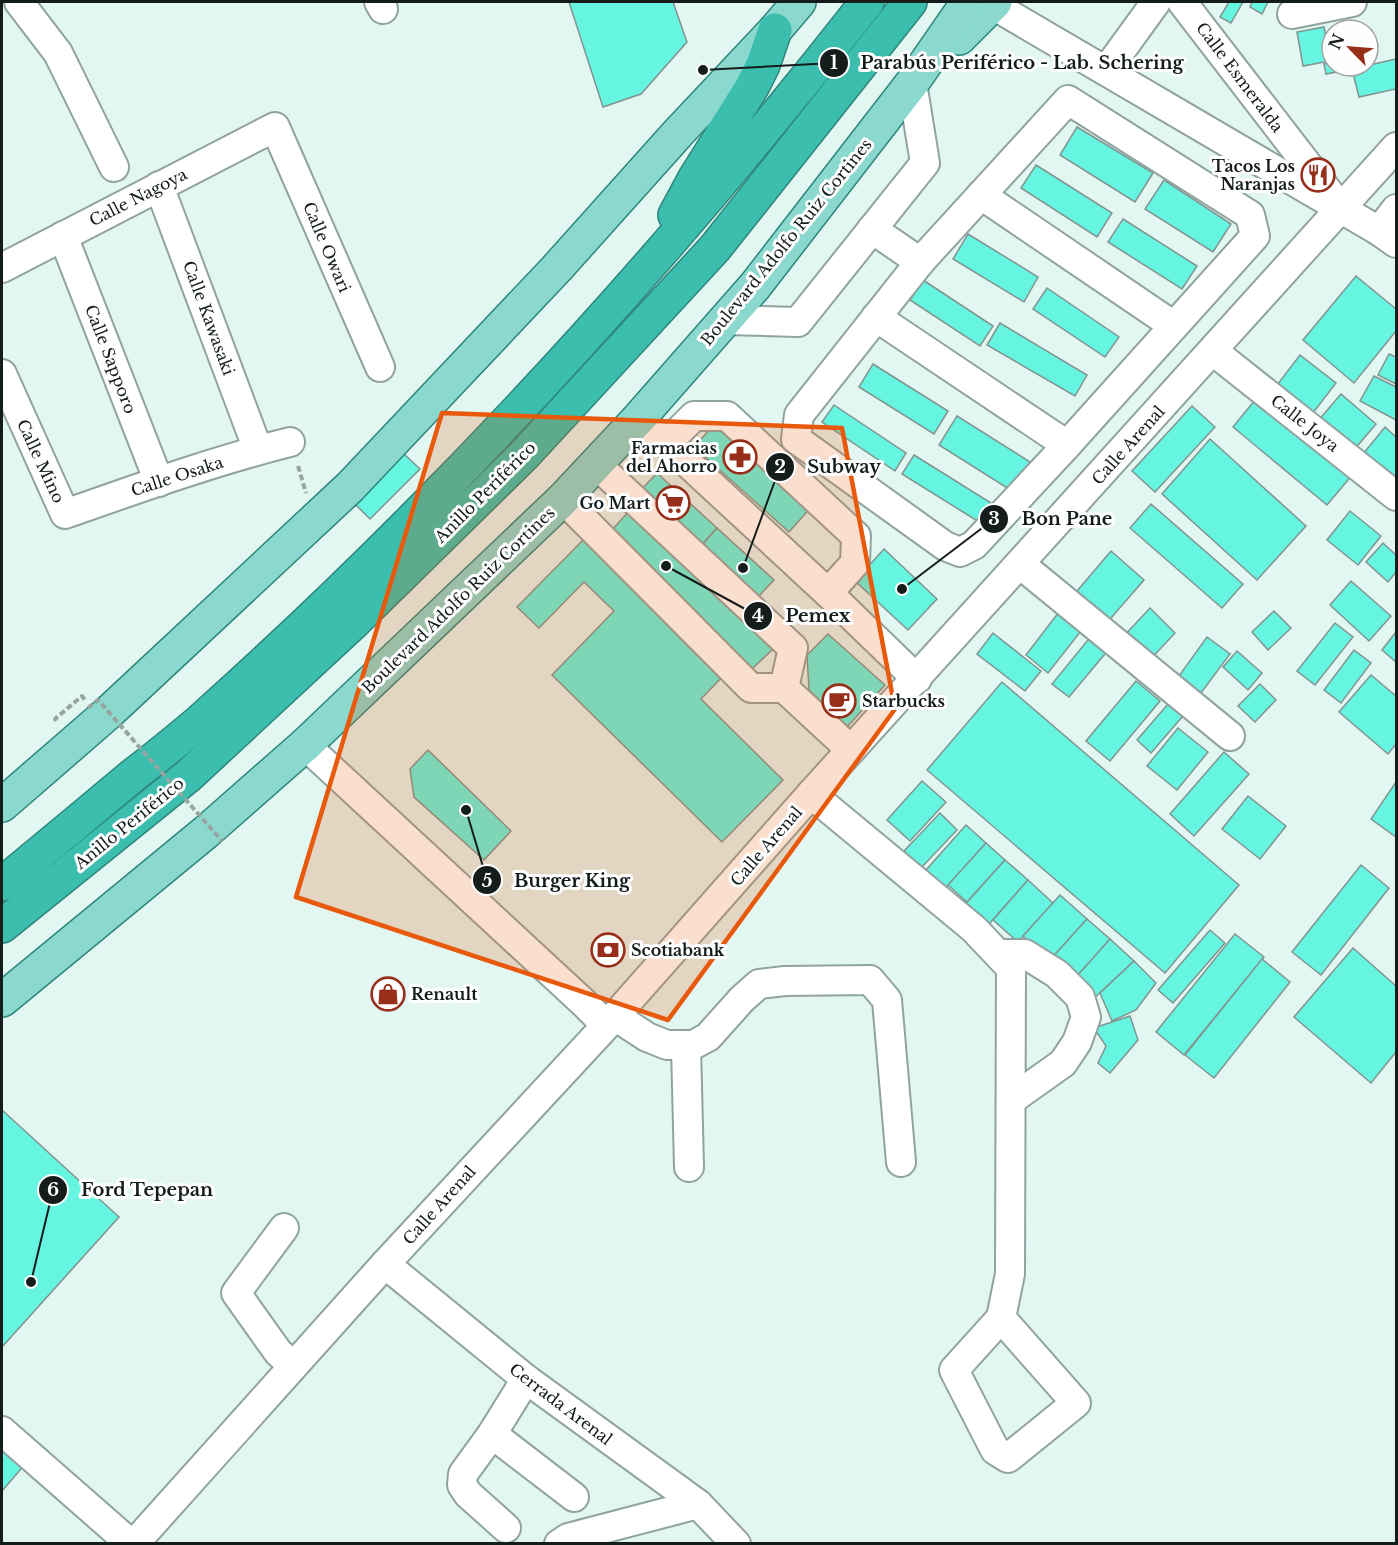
<svg xmlns="http://www.w3.org/2000/svg" width="1398" height="1545" viewBox="0 0 1398 1545" font-family="'Libre Baskerville',serif">
<rect width="100%" height="100%" fill="#e2f6f2"/>
<g fill="#66f5e1" stroke="#819490" stroke-width="1.5">
<polygon points="569,2 673,2 687,42 641,94 603,107"/>
<polygon points="1229,2 1243,2 1231,23 1220,17"/>
<polygon points="1252,2 1268,2 1262,14 1250,7"/>
<polygon points="1324,27 1330,61 1303,66 1297,32"/>
<polygon points="1396,59 1396,89 1359,97 1352,69"/>
<polygon points="1332,63 1332,66 1352,66 1352,69 1326,74 1324,64"/>
<polygon points="1077,127 1153,173 1135,202 1060,155"/>
<polygon points="1036,165 1112,213 1097,237 1021,188"/>
<polygon points="1164,180 1231,224 1213,252 1145,209"/>
<polygon points="1123,219 1197,266 1182,289 1108,242"/>
<polygon points="968,234 1038,277 1024,302 953,259"/>
<polygon points="1356,276 1396,309 1396,331 1354,383 1303,340"/>
<polygon points="923,280 993,326 980,346 910,300"/>
<polygon points="1047,288 1119,337 1105,357 1033,309"/>
<polygon points="1000,323 1087,375 1075,396 987,345"/>
<polygon points="1389,354 1396,357 1396,384 1378,375"/>
<polygon points="1300,355 1336,383 1313,413 1277,385"/>
<polygon points="873,364 948,411 934,434 859,387"/>
<polygon points="1374,376 1396,387 1396,420 1360,401"/>
<polygon points="1341,394 1376,424 1353,451 1318,421"/>
<polygon points="1259,395 1353,474 1327,505 1233,427"/>
<polygon points="834,405 906,453 895,471 822,422"/>
<polygon points="1192,406 1215,427 1155,492 1132,471"/>
<polygon points="957,416 1030,462 1012,491 939,445"/>
<polygon points="719,419 814,504 789,532 694,447"/>
<polygon points="1385,427 1396,437 1396,480 1363,454"/>
<polygon points="1210,439 1306,526 1257,580 1162,494"/>
<polygon points="403,453 420,469 370,519 355,504"/>
<polygon points="914,455 991,503 979,522 902,474"/>
<polygon points="657,473 717,528 702,545 641,490"/>
<polygon points="1151,504 1243,584 1222,608 1130,528"/>
<polygon points="630,510 773,649 752,669 610,532"/>
<polygon points="1350,511 1381,536 1358,565 1327,540"/>
<polygon points="717,528 774,580 758,597 702,545"/>
<polygon points="585,538 724,675 701,699 783,780 722,842 552,675 614,611 584,582 539,628 517,607"/>
<polygon points="1383,543 1396,555 1396,572 1388,582 1366,562"/>
<polygon points="884,549 937,599 908,630 855,581"/>
<polygon points="1111,551 1144,580 1105,625 1072,597"/>
<polygon points="1351,581 1391,616 1369,641 1330,605"/>
<polygon points="1062,608 1085,626 1048,673 1026,655"/>
<polygon points="1150,608 1175,633 1148,662 1122,638"/>
<polygon points="1274,611 1291,628 1268,650 1252,632"/>
<polygon points="1335,623 1353,637 1315,685 1297,671"/>
<polygon points="1396,632 1396,662 1382,650"/>
<polygon points="993,633 1041,671 1025,691 977,654"/>
<polygon points="828,634 885,685 847,727 809,690 807,655"/>
<polygon points="1092,635 1109,649 1069,697 1052,684"/>
<polygon points="1207,637 1230,654 1198,697 1176,680"/>
<polygon points="1354,650 1371,663 1341,703 1324,690"/>
<polygon points="1237,651 1262,673 1248,690 1223,667"/>
<polygon points="1371,675 1396,696 1396,744 1388,754 1339,712"/>
<polygon points="1136,681 1160,701 1110,761 1086,741"/>
<polygon points="1002,682 1239,885 1165,973 927,770"/>
<polygon points="1260,684 1276,700 1255,722 1238,706"/>
<polygon points="1168,704 1183,716 1151,753 1137,740"/>
<polygon points="1178,728 1208,752 1177,790 1147,766"/>
<polygon points="428,750 511,831 484,860 414,797 410,769"/>
<polygon points="1224,752 1249,774 1194,836 1170,814"/>
<polygon points="922,781 946,802 910,841 887,820"/>
<polygon points="1396,782 1396,837 1371,819"/>
<polygon points="1248,796 1286,826 1260,859 1222,829"/>
<polygon points="940,813 957,830 921,868 904,851"/>
<polygon points="966,825 986,843 938,897 918,879"/>
<polygon points="986,843 1005,860 967,902 948,885"/>
<polygon points="1005,860 1028,880 983,931 960,910"/>
<polygon points="1361,865 1389,888 1321,975 1292,952"/>
<polygon points="1028,880 1053,903 1018,942 993,920"/>
<polygon points="1060,895 1087,919 1050,960 1023,936"/>
<polygon points="1087,919 1110,939 1073,981 1050,960"/>
<polygon points="1210,930 1225,943 1173,1003 1158,990"/>
<polygon points="1235,934 1264,957 1184,1055 1156,1032"/>
<polygon points="1110,939 1134,961 1091,1001 1087,997 1078,975"/>
<polygon points="1353,948 1396,986 1396,1052 1371,1083 1294,1017"/>
<polygon points="1262,959 1290,982 1214,1078 1185,1055"/>
<polygon points="1134,961 1156,983 1136,1010 1112,1021 1100,993"/>
<polygon points="1130,1016 1138,1040 1110,1073 1098,1063 1106,1046 1094,1028"/>
<polygon points="2,1110 119,1217 2,1347"/>
<polygon points="2,1440 27,1462 2,1491"/>
</g>
<g fill="none" stroke-linecap="round" stroke-linejoin="round">
<defs>
<g id="minor">
<polyline points="19,2 58,53 114,167"/>
<polyline points="379,2 383,9"/>
<polyline points="1182,2 1333,198"/>
<polyline points="993,5 1379,231 1396,243"/>
<polyline points="1292,14 1352,2"/>
<polyline points="1106,71 1156,2"/>
<polygon points="1068,100 1250,215 1255,236 1067,445 974,545 960,552 945,546 796,439 799,415 920,262"/>
<polyline points="159,186 258,450"/>
<polyline points="981,195 1174,326"/>
<polyline points="872,229 920,262"/>
<polyline points="1379,231 1396,209"/>
<polyline points="63,236 159,482"/>
<polyline points="2,268 275,127 380,367"/>
<polyline points="876,317 1067,445"/>
<polyline points="726,320 798,322 925,163 912,83"/>
<polyline points="1213,351 1396,496"/>
<path d="M 2,374 L 65,514 C 139,488 214,461 290,442"/>
<polyline points="639,418 828,593 917,679"/>
<polyline points="667,443 694,416 727,416 856,536 855,563 828,593"/>
<polyline points="596,464 793,648 784,688"/>
<polyline points="563,499 751,688 784,688 851,750"/>
<polyline points="1020,564 1230,736"/>
<polyline points="305,745 585,1004 606,1025"/>
<polyline points="811,794 974,929 1011,968 1010,1274 1001,1318 954,1370 995,1450 1008,1458 1076,1403 1001,1318"/>
<polyline points="998,954 1025,954 1057,974 1080,997 1086,1017 1077,1042 1063,1063 1011,1100"/>
<polyline points="615,1016 647,1037 667,1045 693,1045 708,1037 742,999 759,984 785,981 870,980 887,1000 901,1162"/>
<polyline points="686,1046 689,1167"/>
<polyline points="284,1228 236,1293 278,1352 293,1366"/>
<polyline points="385,1264 526,1379 698,1504 736,1544"/>
<polyline points="2,1431 131,1544"/>
<polyline points="492,1434 574,1497"/>
<polyline points="506,1528 468,1494 462,1485 463,1474 492,1434 526,1379"/>
<polyline points="134,1544 385,1264 615,1016 811,794 1396,147"/>
<polyline points="559,1544 568,1538 698,1504"/>
</g>
<g id="major">
<polyline points="959,38 995,2"/>
<polyline points="2,805 108,713 350,487 557,268 678,133 775,30 799,2"/>
<polyline points="2,1000 206,832 305,745 563,499 639,418 755,286 912,83 968,2"/>
</g>
<g id="highway">
<polyline points="675,215 695,178 752,87 763,65 775,30"/>
<path d="M 2,884 C 45,849 88,813 131,777 C 154,759 177,741 199,722 C 442,505 666,259 867,2"/>
<polyline points="2,926 188,776 354,622 523,456 715,248 910,2"/>
</g>
</defs>
<use href="#minor" stroke="#90a3a0" stroke-width="32"/>
<use href="#major" stroke="#2e867b" stroke-width="36"/>
<use href="#highway" stroke="#2e867b" stroke-width="36"/>
<g stroke="#96a5a2" stroke-width="4" stroke-dasharray="6 3" stroke-linecap="butt">
<polyline points="298,466 306,493"/>
<polyline points="56,721 55,719 82,696 85,700"/>
</g>
<use href="#minor" stroke="#fff" stroke-width="28"/>
<use href="#major" stroke="#8ad8ce" stroke-width="33"/>
<use href="#highway" stroke="#3cbeae" stroke-width="33"/>
<polyline stroke="#96a5a2" stroke-width="4" stroke-dasharray="6 3" stroke-linecap="butt" points="88,708 98,700 222,841"/>
</g>
<path fill="#e8590c" fill-opacity="0.2" stroke="#e8590c" stroke-width="4.5" stroke-linejoin="round" d="M 442,413 L 842,428 L 895,709 L 668,1020 L 296,897 Z"/>
<defs>
<symbol id="restaurant-ring" viewBox="-11 -11 22 22"><circle r="9.5" fill="#fefefe" stroke="#972e19" stroke-width="1.5"/><path d="M-5-6h1v4h1v-4h1v4h1v-4h1v5L-1.5 .5V6h-2V.5L-5-1ZM5-6V6H3V1.5H1.5Q1.5-4 5-6Z" fill="#972e19"/></symbol>
<symbol id="pharmacy-ring" viewBox="-11 -11 22 22"><circle r="9.5" fill="#fefefe" stroke="#972e19" stroke-width="1.5"/><path d="M-2-6h4v4h4v4h-4v4h-4v-4h-4v-4h4Z" fill="#972e19"/></symbol>
<symbol id="supermarket-ring" viewBox="-11 -11 22 22"><circle r="9.5" fill="#fefefe" stroke="#972e19" stroke-width="1.5"/><path d="M-6-5.5h2.5l.6 2H6L4.5 2H-2.5L-4.4-4H-6ZM-1.5 3.2a1.3 1.3 0 1 0 .1 0ZM3 3.2a1.3 1.3 0 1 0 .1 0Z" fill="#972e19"/></symbol>
<symbol id="cafe-ring" viewBox="-11 -11 22 22"><circle r="9.5" fill="#fefefe" stroke="#972e19" stroke-width="1.5"/><path d="M-5.5-4.5H6V0H3Q3 3.5 0 3.5H-2.5Q-5.5 3.5-5.5 0ZM3-3.2v2h1.7v-2ZM-6 4.5H4V6H-6Z" fill="#972e19"/></symbol>
<symbol id="bank-ring" viewBox="-11 -11 22 22"><circle r="9.5" fill="#fefefe" stroke="#972e19" stroke-width="1.5"/><path d="M-6-4H6V4H-6ZM0-2.3a2.3 2.3 0 1 0 0 4.6a2.3 2.3 0 1 0 0-4.6Z" fill="#972e19"/></symbol>
<symbol id="shop-ring" viewBox="-11 -11 22 22"><circle r="9.5" fill="#fefefe" stroke="#972e19" stroke-width="1.5"/><path d="M-5-2.5h2.3a2.7 3.5 0 0 1 5.4 0H5L5.5 6h-11ZM-1.5-2.5h3a1.5 2.3 0 0 0-3 0Z" fill="#972e19"/></symbol>
</defs>
<g fill-rule="evenodd">
<use href="#restaurant-ring" x="1299" y="156" width="38" height="38"/>
<use href="#pharmacy-ring" x="721" y="438" width="38" height="38"/>
<use href="#supermarket-ring" x="654" y="484" width="38" height="38"/>
<use href="#cafe-ring" x="820" y="682" width="38" height="38"/>
<use href="#bank-ring" x="589" y="931" width="38" height="38"/>
<use href="#shop-ring" x="369" y="975" width="38" height="38"/>
</g>
<g text-anchor="middle" stroke-width="6" stroke-linejoin="round" paint-order="stroke">
<g font-size="16" fill="#151d1c" stroke="#fefefe">
<text transform="translate(1240 77) rotate(53)" y="6">Calle Esmeralda</text>
<text transform="translate(138 197) rotate(-27)" y="6">Calle Nagoya</text>
<text transform="translate(786 242) rotate(-51)" y="6">Boulevard Adolfo Ruiz Cortines</text>
<text transform="translate(327 247) rotate(67)" y="6">Calle Owari</text>
<text transform="translate(209 318) rotate(70)" y="6">Calle Kawasaki</text>
<text transform="translate(111 359) rotate(69)" y="6">Calle Sapporo</text>
<text transform="translate(1305 423) rotate(38)" y="6">Calle Joya</text>
<text transform="translate(1128 445) rotate(-48)" y="6">Calle Arenal</text>
<text transform="translate(41 461) rotate(65)" y="6">Calle Mino</text>
<text transform="translate(177 476) rotate(-18)" y="6">Calle Osaka</text>
<text transform="translate(485 492) rotate(-45)" y="6">Anillo Periférico</text>
<text transform="translate(458 600) rotate(-44)" y="6">Boulevard Adolfo Ruiz Cortines</text>
<text transform="translate(129 823) rotate(-39)" y="6">Anillo Periférico</text>
<text transform="translate(766 846) rotate(-49)" y="6">Calle Arenal</text>
<text transform="translate(439 1205) rotate(-48)" y="6">Calle Arenal</text>
<text transform="translate(561 1404) rotate(37)" y="6">Cerrada Arenal</text>
</g>
<g font-size="16" font-weight="bold" fill="#151d1c" stroke="#fefefe" text-anchor="end">
<text x="1295" y="172">Tacos Los<tspan x="1295" dy="18">Naranjas</tspan></text>
<text x="717" y="454">Farmacias<tspan x="717" dy="18">del Ahorro</tspan></text>
<text x="650" y="509">Go Mart</text>
<text x="862" y="707" text-anchor="start">Starbucks</text>
<text x="631" y="956" text-anchor="start">Scotiabank</text>
<text x="411" y="1000" text-anchor="start">Renault</text>
</g>
</g>
<path fill="none" stroke="#151d1c" stroke-width="2" d="M703 70L834 63M743 568L780 467M902 589L994 519M666 566L758 616M466 810L487 880M31 1282L53 1190"/>
<g fill="#151d1c" stroke="#fefefe" stroke-width="2">
<circle cx="703" cy="70" r="6"/>
<circle cx="743" cy="568" r="6"/>
<circle cx="902" cy="589" r="6"/>
<circle cx="666" cy="566" r="6"/>
<circle cx="466" cy="810" r="6"/>
<circle cx="31" cy="1282" r="6"/>
<circle cx="834" cy="63" r="15"/>
<circle cx="780" cy="467" r="15"/>
<circle cx="994" cy="519" r="15"/>
<circle cx="758" cy="616" r="15"/>
<circle cx="487" cy="880" r="15"/>
<circle cx="53" cy="1190" r="15"/>
</g>
<g font-size="18" text-anchor="middle" font-weight="bold" fill="#fff">
<text x="834" y="69">1</text>
<text x="780" y="473">2</text>
<text x="994" y="525">3</text>
<text x="758" y="622">4</text>
<text x="487" y="887">5</text>
<text x="53" y="1196">6</text>
</g>
<g font-size="18" text-anchor="middle" font-weight="bold" fill="#151d1c" stroke="#fefefe" stroke-width="6" stroke-linejoin="round" paint-order="stroke">
<text x="1022" y="69">Parabús Periférico - Lab. Schering</text>
<text x="844" y="473">Subway</text>
<text x="1067" y="525">Bon Pane</text>
<text x="818" y="622">Pemex</text>
<text x="572" y="887">Burger King</text>
<text x="147" y="1196">Ford Tepepan</text>
</g>
<rect width="1398" height="1545" fill="none" stroke="#151d1c" stroke-width="6"/>
<g transform="translate(1350 48) rotate(295)"><circle r="28" fill="#fefefe" stroke="#a1a4a4" stroke-width="1.5"/>
<path d="M0-4.5L10 22L0 15L-10 22Z" fill="#972e19"/>
<text y="-9" font-size="16" font-weight="bold" text-anchor="middle" fill="#151d1c">N</text>
</g>
</svg>
